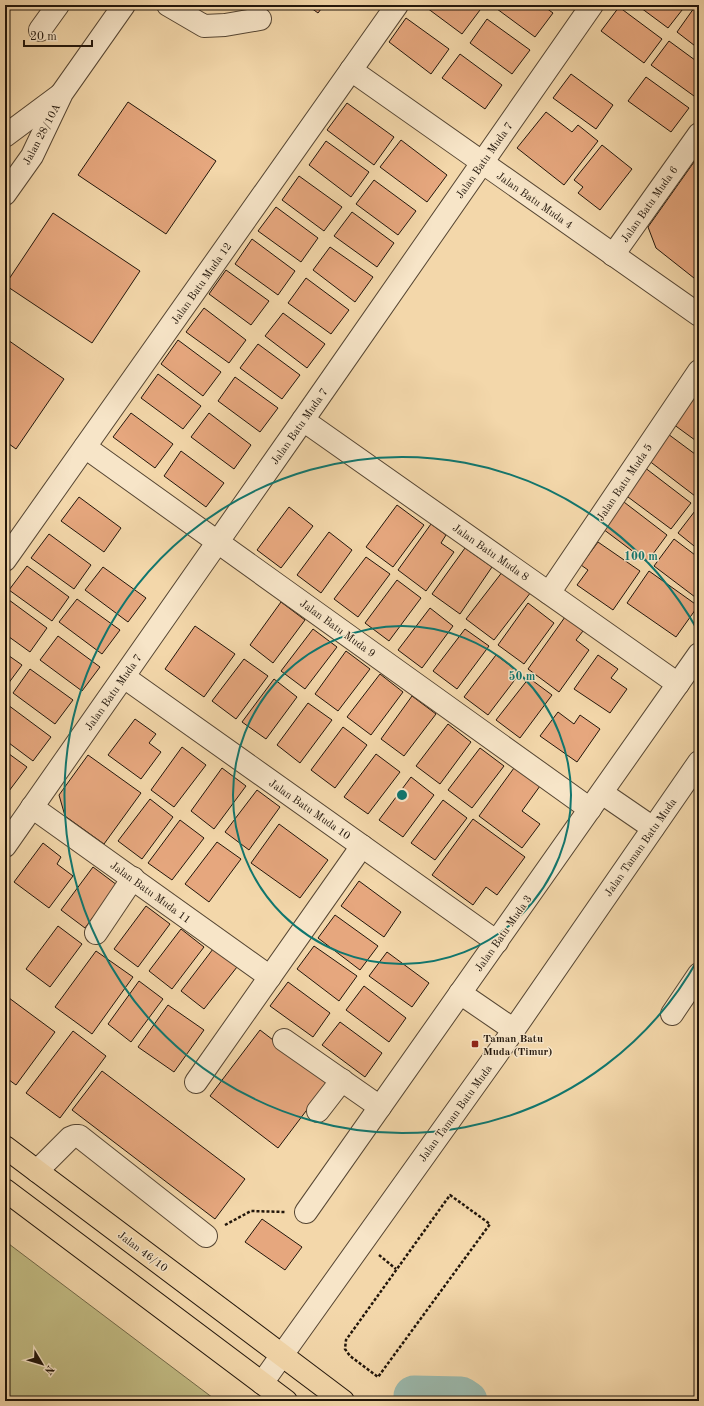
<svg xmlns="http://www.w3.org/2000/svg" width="704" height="1406" viewBox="0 0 704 1406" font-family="'Old Standard TT',serif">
<rect width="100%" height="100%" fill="#f3d7aa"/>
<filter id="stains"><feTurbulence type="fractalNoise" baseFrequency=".005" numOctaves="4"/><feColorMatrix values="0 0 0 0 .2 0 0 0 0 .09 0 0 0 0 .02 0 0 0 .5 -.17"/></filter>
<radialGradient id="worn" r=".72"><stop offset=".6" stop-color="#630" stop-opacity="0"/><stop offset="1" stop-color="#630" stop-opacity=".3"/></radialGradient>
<polygon fill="#c2bc84" stroke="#726948" points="5,1241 217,1401 5,1401"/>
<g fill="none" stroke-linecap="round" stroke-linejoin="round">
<polyline stroke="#9bb9ad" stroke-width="41" points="414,1396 461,1397 467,1401"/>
</g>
<g fill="#e6a77e" stroke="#22160b">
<polygon points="307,5 324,5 318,13"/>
<polygon points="423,5 473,5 480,10 462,34"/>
<polygon points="494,5 542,5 553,13 535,37 493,6"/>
<polygon points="637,5 686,5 668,28"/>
<polygon points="619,7 662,39 644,63 601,31"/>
<polygon points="694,8 699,12 699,49 677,32"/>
<polygon points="406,18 449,49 431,74 389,42"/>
<polygon points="487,19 530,50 512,74 470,43"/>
<polygon points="669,41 699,63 699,89 694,96 651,65"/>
<polygon points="460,54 502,85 485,109 442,78"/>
<polygon points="571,74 613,105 596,129 553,98"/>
<polygon points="646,77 689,108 671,132 628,101"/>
<polygon points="128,102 216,161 166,234 78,175"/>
<polygon points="347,103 394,137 374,165 327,130"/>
<polygon points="546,112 572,132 578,125 598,141 564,185 517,148"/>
<polygon points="401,140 447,175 427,202 380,167"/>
<polygon points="326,141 369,172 351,197 309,165"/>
<polygon points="602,145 632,169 600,210 578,193 583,187 574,180"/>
<polygon points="699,155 699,282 656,248 648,227"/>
<polygon points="299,176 342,207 324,231 282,200"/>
<polygon points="374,180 416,211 398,235 356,204"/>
<polygon points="276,207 318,238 301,262 258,231"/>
<polygon points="352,212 394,243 377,267 334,236"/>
<polygon points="53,213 140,271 92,343 5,285"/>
<polygon points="252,239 295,271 278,295 235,264"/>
<polygon points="330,247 373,277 355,302 313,270"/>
<polygon points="226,270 269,301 251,325 209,294"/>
<polygon points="306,278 349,310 331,334 288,303"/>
<polygon points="204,308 246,340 229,363 186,332"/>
<polygon points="283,313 325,344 307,368 265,336"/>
<polygon points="5,338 64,379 16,449 5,441"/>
<polygon points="178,340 221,372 203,396 161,364"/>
<polygon points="258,344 300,375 282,399 240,368"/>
<polygon points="158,374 201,406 183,429 141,398"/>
<polygon points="235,377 278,408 260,432 218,401"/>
<polygon points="693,396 699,401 699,443 673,424"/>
<polygon points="131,413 173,444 155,468 113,437"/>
<polygon points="209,413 251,445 234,469 191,437"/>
<polygon points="668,434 699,457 699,491 695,496 648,460"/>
<polygon points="181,451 224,483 206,507 164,476"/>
<polygon points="644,467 691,503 671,529 624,494"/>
<polygon points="79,497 121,528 104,552 61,521"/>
<polygon points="620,499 667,535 647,562 599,526"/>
<polygon points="397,505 424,525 393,567 366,547"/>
<polygon points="289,507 313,526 281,568 257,550"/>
<polygon points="698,507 699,508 699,550 678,533"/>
<polygon points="431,524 446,535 441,543 454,552 426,591 398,570"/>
<polygon points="329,532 352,550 321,593 297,575"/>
<polygon points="49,534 91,565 74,589 31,558"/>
<polygon points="674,539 699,558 699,600 654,566"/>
<polygon points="598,542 640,571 613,610 577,585 588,570 581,565"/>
<polygon points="465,548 492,567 460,614 432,594"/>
<polygon points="366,557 390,574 358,617 334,599"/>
<polygon points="27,566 69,597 52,621 9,590"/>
<polygon points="103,567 146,598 128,622 85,590"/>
<polygon points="503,571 531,592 494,640 466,619"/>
<polygon points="649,571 698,606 676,637 627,603"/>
<polygon points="397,580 421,598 389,641 365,623"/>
<polygon points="5,597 47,628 30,652 5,634"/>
<polygon points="77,599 120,630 102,654 59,622"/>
<polygon points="281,602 305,620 273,663 250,645"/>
<polygon points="528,603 554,623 524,664 498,645"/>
<polygon points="430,608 453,626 422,668 398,650"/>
<polygon points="565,617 583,631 576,640 589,650 559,692 528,669"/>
<polygon points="195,626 235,654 204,697 165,669"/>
<polygon points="313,629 337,647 305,689 281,671"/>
<polygon points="465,629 489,646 457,689 433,671"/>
<polygon points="58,636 100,667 82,691 40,660"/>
<polygon points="346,651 370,669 338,711 315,694"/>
<polygon points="5,653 22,665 5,688"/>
<polygon points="496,655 520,673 488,715 464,697"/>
<polygon points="598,655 618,669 611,678 627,689 610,713 574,689"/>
<polygon points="244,659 268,676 236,719 212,701"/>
<polygon points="30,669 73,700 55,724 13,693"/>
<polygon points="380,674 403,692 371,735 347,717"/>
<polygon points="529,678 552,695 520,738 496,720"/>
<polygon points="274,679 297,697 266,739 242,722"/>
<polygon points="412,696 436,714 404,756 381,739"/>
<polygon points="308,703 332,720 300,763 277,745"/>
<polygon points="8,705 51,737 33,761 5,740 5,710"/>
<polygon points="558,712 574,724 580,715 600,729 577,762 540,736"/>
<polygon points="135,719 156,734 149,743 161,752 141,779 108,755"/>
<polygon points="448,724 471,742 440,784 416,766"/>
<polygon points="343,727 367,745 335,788 311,770"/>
<polygon points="182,747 206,765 174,807 151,790"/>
<polygon points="480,748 504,766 472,808 448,790"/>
<polygon points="5,751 27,767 9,791 5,788"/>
<polygon points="376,754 400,772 368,814 344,797"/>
<polygon points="88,755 141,793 104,844 65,816 59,795"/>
<polygon points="222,768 246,786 214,829 191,811"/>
<polygon points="514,768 540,786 522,811 540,824 522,848 479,816"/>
<polygon points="411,777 434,795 403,837 379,820"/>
<polygon points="257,790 280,807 249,850 225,832"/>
<polygon points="150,799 173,817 142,859 118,841"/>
<polygon points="443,800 467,818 435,860 411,843"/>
<polygon points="473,819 525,857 497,895 486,887 473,905 432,875"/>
<polygon points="180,820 204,838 172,880 148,863"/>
<polygon points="279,824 328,860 300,898 251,863"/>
<polygon points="217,842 241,859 209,902 185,884"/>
<polygon points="43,843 61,857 57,864 73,876 49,908 14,882"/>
<polygon points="93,867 117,885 85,928 61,910"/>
<polygon points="359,881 401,912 384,937 341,906"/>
<polygon points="146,906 170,924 138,967 114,949"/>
<polygon points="335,915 378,946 360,970 318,938"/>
<polygon points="58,926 82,944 50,987 26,969"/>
<polygon points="181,929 204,947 172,989 149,971"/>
<polygon points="314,946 357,976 339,1001 297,969"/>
<polygon points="213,949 237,967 204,1009 181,991"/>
<polygon points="96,951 133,977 92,1034 55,1007"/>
<polygon points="387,952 429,983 412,1007 369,976"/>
<polygon points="139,981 163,999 131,1042 108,1024"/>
<polygon points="288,982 330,1013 313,1037 270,1006"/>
<polygon points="364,986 406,1018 389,1042 346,1010"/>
<polygon points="5,995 55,1032 16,1085 5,1077"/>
<polygon points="168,1005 204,1030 174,1072 138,1047"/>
<polygon points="340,1022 382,1053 365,1077 322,1045"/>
<polygon points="260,1030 328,1082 278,1148 210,1096"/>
<polygon points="73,1031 106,1056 60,1118 26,1093"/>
<polygon points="102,1071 245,1179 215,1219 72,1110"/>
<polygon points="262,1219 302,1247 285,1270 245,1242"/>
</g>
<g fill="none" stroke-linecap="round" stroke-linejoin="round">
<defs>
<g id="minor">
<polyline points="168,5 204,26 225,25 260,19"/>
<polyline points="40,30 58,5"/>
<polyline points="351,70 699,315"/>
<polyline points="5,136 60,95"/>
<polyline points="5,194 32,156 62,93 124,5"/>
<polyline points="613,255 699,134"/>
<polyline points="303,420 678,684"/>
<polyline points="85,447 590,809"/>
<polyline points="5,560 397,5"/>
<polyline points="549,593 699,371"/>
<polyline points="124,677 497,942"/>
<polyline points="602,793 653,828"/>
<polyline points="32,807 270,977"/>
<polyline points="5,846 303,420 592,5"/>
<polyline points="96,933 133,878"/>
<polyline points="460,993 514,1030"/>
<polyline points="672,1014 699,974"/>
<polyline points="284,1040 380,1107"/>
<polyline points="196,1082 362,846"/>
<polyline points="318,1111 342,1080"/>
<polyline points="37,1171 70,1138 75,1136 79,1136 206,1236"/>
<polyline points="306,1212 699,654"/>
<polyline points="262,1383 497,1054 699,762"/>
</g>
<g id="major">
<polyline points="5,1147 343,1401"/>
<polyline points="5,1190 286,1401"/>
</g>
</defs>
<use href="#minor" stroke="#564633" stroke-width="24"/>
<use href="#major" stroke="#22160b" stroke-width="24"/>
<g stroke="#22160b" stroke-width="2.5" stroke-dasharray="3 2" stroke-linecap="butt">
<polygon points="450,1195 490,1224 378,1377 350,1356 345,1349 346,1340"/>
<polyline points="225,1225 251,1211 285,1212"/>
<polyline points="379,1255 396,1269"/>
</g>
<use href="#minor" stroke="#f7e5c8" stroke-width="22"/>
<use href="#major" stroke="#f3d7aa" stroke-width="22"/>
</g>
<g fill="none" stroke="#0f766e" stroke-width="2">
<circle cx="402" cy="795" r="169"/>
<path d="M698 959A338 338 0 1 1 698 631"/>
</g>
<rect fill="#8f2418" stroke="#f7e5c8" stroke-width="1.5" x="471" y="1040" width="8" height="8" rx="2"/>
<g text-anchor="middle" stroke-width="3" stroke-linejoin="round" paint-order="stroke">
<g font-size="11" fill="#22160b" stroke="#f7e5c8">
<text transform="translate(41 134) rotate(-62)" y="4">Jalan 28/10A</text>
<text transform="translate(484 160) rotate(-55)" y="4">Jalan Batu Muda 7</text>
<text transform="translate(535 200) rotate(35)" y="4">Jalan Batu Muda 4</text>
<text transform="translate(649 204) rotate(-55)" y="4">Jalan Batu Muda 6</text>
<text transform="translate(201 283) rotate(-55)" y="4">Jalan Batu Muda 12</text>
<text transform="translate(299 426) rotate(-55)" y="4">Jalan Batu Muda 7</text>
<text transform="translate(624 482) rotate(-56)" y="4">Jalan Batu Muda 5</text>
<text transform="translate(491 552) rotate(35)" y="4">Jalan Batu Muda 8</text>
<text transform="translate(338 628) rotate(36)" y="4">Jalan Batu Muda 9</text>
<text transform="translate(113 692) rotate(-55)" y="4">Jalan Batu Muda 7</text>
<text transform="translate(310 809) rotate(35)" y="4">Jalan Batu Muda 10</text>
<text transform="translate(640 847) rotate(-55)" y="4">Jalan Taman Batu Muda</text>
<text transform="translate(151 892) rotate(36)" y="4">Jalan Batu Muda 11</text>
<text transform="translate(503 933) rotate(-55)" y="4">Jalan Batu Muda 3</text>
<text transform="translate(455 1113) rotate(-54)" y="4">Jalan Taman Batu Muda</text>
<text transform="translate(143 1251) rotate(37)" y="4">Jalan 46/10</text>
</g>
<g font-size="11" font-weight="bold" fill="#22160b" stroke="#f7e5c8" text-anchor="start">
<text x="483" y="1042">Taman Batu<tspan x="483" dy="13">Muda (Timur)</tspan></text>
</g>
</g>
<circle cx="402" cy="795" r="6" fill="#0f766e" stroke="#f7e5c8" stroke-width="2"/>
<g font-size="12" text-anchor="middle" font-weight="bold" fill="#0f766e" stroke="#f7e5c8" stroke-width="3" stroke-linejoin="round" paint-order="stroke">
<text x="641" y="560">100 m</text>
<text x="522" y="680">50 m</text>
</g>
<rect width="704" height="1406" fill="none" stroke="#f3d7aa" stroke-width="20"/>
<rect x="6" y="6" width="692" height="1394" fill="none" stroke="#22160b" stroke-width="2"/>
<rect x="10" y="10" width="684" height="1386" fill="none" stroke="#22160b"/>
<g transform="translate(42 1364) rotate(128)" stroke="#f7e5c8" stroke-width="3" paint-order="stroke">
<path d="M0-3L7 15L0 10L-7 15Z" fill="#22160b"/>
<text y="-6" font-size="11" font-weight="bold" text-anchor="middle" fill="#22160b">N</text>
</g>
<path d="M24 40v6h68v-6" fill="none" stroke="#22160b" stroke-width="2"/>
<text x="30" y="40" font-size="12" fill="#22160b" stroke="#f7e5c8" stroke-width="3" paint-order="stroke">20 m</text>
<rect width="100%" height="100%" filter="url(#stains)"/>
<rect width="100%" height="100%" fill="url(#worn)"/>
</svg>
